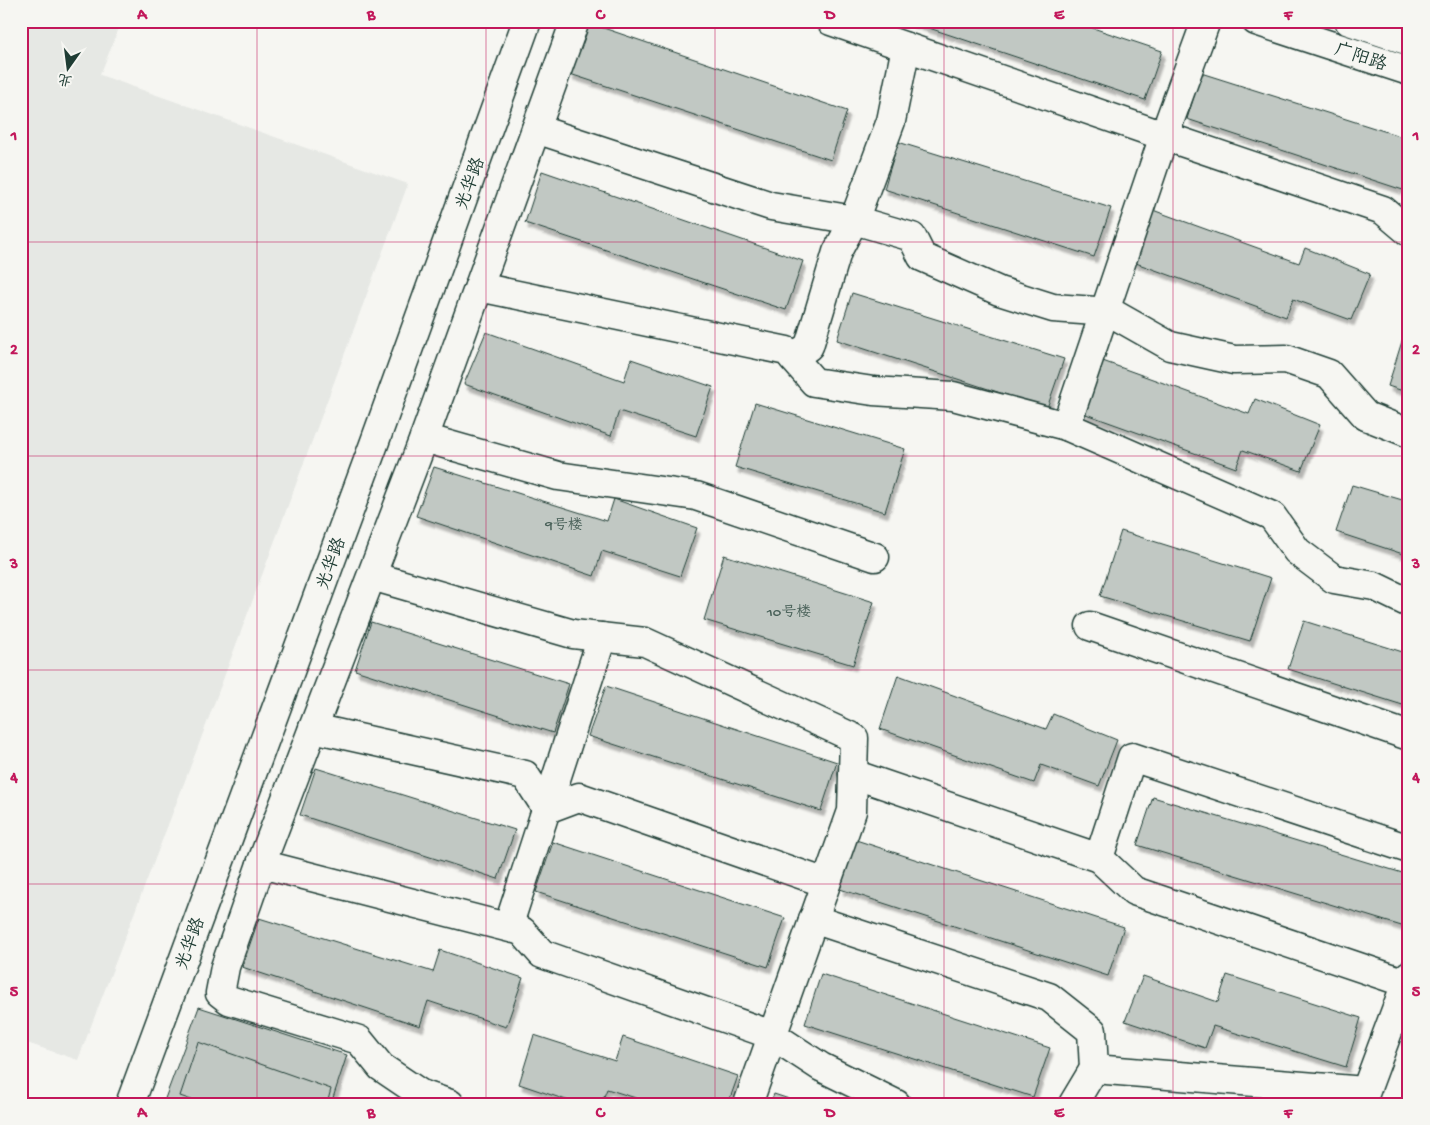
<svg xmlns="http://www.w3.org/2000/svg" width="1430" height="1125" viewBox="0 0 1430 1125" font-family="'Gochi Hand','LXGW WenKai TC',sans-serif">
<defs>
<filter id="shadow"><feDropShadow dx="3" dy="5.5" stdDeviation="1" flood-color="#0004"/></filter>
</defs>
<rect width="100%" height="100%" fill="#f6f6f2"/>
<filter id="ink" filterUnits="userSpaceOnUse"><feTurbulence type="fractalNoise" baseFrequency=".02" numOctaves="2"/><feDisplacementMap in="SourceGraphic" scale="10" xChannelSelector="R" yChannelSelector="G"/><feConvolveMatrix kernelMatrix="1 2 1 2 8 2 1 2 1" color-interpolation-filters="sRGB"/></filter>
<g filter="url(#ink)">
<polygon fill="#e6e8e4" points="21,21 122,21 100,75 408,184 199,744 78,1060 21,1041"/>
<g fill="#c1c8c3" stroke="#1f3d34" filter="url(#shadow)">
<polygon points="908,21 1072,21 1162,51 1145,100"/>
<polygon points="586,22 847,111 831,160 570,74"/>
<polygon points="1201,73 1409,139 1409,192 1187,119"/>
<polygon points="898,142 1111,208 1094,257 884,189"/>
<polygon points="542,171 803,261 786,310 525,223"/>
<polygon points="1150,209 1299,263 1305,248 1370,274 1351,320 1293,299 1286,317 1133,262"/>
<polygon points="852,293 1064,359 1047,408 837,340"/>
<polygon points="486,332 624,381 631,359 713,387 696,436 619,411 611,436 464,384"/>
<polygon points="1403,338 1409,339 1409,393 1388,386"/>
<polygon points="1100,360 1249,414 1255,399 1320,425 1301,471 1243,450 1236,468 1083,413"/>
<polygon points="755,403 905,449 885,512 735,467"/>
<polygon points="434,467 607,521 614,499 697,528 680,576 602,551 594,576 416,516"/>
<polygon points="1352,485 1409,502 1409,556 1336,532"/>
<polygon points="1121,531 1271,578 1250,641 1100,596"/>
<polygon points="724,555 874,602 853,665 704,620"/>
<polygon points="1304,621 1409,654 1409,707 1288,669"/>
<polygon points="371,622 569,684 553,733 355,670"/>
<polygon points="898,675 1046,729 1053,714 1117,740 1099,786 1041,765 1034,783 880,729"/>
<polygon points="606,686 837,762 821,811 588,736"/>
<polygon points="316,768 515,830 498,879 300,815"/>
<polygon points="1153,797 1409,875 1408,928 1137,845"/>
<polygon points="856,840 1124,927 1108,976 840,889"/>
<polygon points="553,842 785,918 768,967 536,892"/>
<polygon points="259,918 433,972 440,950 523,978 506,1027 428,1001 420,1026 242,967"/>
<polygon points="821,974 1050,1048 1033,1097 805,1024"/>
<polygon points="1227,975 1361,1018 1346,1067 1213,1026 1205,1048 1125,1021 1143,976 1218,1002"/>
<polygon points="199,1007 347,1055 331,1104 163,1104"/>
<polygon points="534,1035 615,1061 623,1037 738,1076 728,1104 655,1104 607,1089 601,1104 578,1104 519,1084"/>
<polygon points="198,1042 331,1089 327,1104 203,1104 180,1096"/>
<polygon points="774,1094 804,1104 770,1104"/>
</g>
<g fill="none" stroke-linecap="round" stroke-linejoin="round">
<defs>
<g id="minor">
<polyline points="831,21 1164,136 1206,21"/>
<polyline points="536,129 771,206 854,220 912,237 922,257 999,291 1053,308 1110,312 1170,346 1234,360 1286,359 1329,374 1366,416 1409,433"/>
<polyline points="479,287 787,351 814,382 873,391 953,396 1066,426 1272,516 1297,551 1334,579 1374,586 1409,603"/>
<polyline points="793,358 809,346 837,252 854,220 891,121 906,47"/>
<polyline points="1066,426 1164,136 1383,210 1409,232"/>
<polyline points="424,438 558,476 696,496 875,557"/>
<polyline points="372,576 573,634 645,642 854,738 852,811 748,1104"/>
<polyline points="1090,626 1409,736"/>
<polyline points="313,728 525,775 547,809 579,797 826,883"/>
<polyline points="853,774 1099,858 1132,757 1409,849"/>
<polyline points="1099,858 1134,891 1406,983"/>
<polyline points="261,864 522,931 542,954 772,1035 821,1067 896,1104"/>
<polyline points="813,919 1049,997 1092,1031 1094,1069"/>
<polyline points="508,927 602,637"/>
<polyline points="450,1104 421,1094 381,1067 359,1040 229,1000 220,993 225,967 261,864 424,438 575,21"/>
<polyline points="1073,1104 1094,1069 1365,1091"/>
<polyline points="1361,1104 1409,975"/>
</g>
<g id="tertiary">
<polyline points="1256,21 1409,71"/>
<polyline points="1349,21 1409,41"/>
<polyline points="130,1104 374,444 527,21"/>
</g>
</defs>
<use href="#minor" stroke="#1f3d34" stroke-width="31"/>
<use href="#tertiary" stroke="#1f3d34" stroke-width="31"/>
<use href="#minor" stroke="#f6f6f2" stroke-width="28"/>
<use href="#tertiary" stroke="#f6f6f2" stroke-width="28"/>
</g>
</g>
<path fill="none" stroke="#c2185b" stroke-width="1" stroke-opacity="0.55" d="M 257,21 L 257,1104M 486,21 L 486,1104M 715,21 L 715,1104M 944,21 L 944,1104M 1173,21 L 1173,1104M 21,242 L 1409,242M 21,456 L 1409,456M 21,670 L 1409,670M 21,884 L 1409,884"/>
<g text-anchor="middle" stroke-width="4.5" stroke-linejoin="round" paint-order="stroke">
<g font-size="15" fill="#486058">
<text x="564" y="529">9号楼</text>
<text x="789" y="616">10号楼</text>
</g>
<g font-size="18" fill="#1f3d34" stroke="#f6f6f2">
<text transform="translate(1361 56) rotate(18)" y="6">广阳路</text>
<text transform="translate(469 183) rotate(-70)" y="6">光华路</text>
<text transform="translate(330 563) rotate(-70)" y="6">光华路</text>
<text transform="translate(189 943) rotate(-70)" y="6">光华路</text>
</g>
</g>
<rect width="1430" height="1125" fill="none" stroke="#f6f6f2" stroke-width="55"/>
<g transform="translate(68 68) rotate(194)" stroke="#f6f6f2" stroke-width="4" paint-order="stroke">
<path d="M0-4L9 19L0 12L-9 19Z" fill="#1f3d34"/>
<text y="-8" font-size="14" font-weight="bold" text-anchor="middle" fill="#1f3d34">北</text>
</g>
<rect x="28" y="28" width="1374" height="1070" fill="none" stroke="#c2185b" stroke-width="2"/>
<g font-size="16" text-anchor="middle" font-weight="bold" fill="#c2185b">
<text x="142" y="19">A</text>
<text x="371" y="19">B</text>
<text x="600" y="19">C</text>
<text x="830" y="19">D</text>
<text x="1059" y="19">E</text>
<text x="1288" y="19">F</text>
<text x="14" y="140">1</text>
<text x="1416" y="140">1</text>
<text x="14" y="354">2</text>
<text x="1416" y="354">2</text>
<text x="14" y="568">3</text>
<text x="1416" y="568">3</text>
<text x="14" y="782">4</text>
<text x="1416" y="782">4</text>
<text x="14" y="996">5</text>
<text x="1416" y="996">5</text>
<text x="142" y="1117">A</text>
<text x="371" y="1117">B</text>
<text x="600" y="1117">C</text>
<text x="830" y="1117">D</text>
<text x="1059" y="1117">E</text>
<text x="1288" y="1117">F</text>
</g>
</svg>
